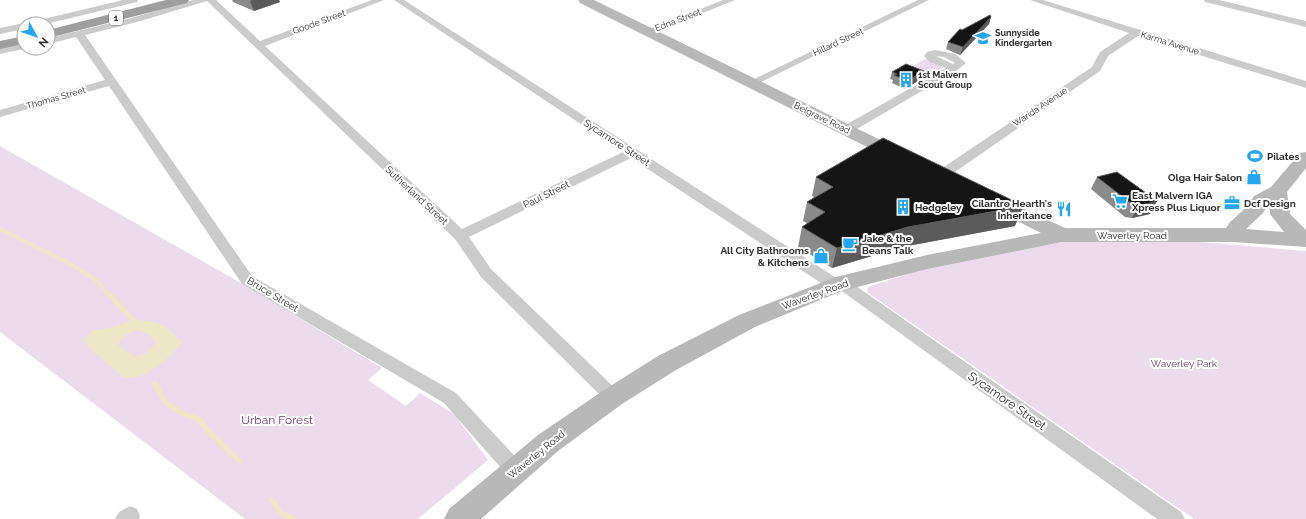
<svg xmlns="http://www.w3.org/2000/svg" width="1306" height="519" viewBox="0 0 1306 519" font-family="Raleway,sans-serif">
<rect width="100%" height="100%" fill="#fff"/>
<g fill="#ebdbec">
<polygon points="927,58 946,66 924,78 904,71"/>
<polygon points="0,146 248,287 382,368 368,380 406,406 420,393 454,414 488,460 418,519 245,519 0,332"/>
<polygon points="1068,241 1189,241 1306,251 1306,519 1194,519 867,292 868,287 932,266"/>
</g>
<path fill="#eee7c5" fill-rule="evenodd" d="M 133,320 C 159,321 164,323 182,342 C 174,354 151,375 136,377 C 132,378 127,377 123,377 L 88,347 L 84,340 L 91,331 L 110,328 ZM 139,330 L 150,336 L 156,343 L 146,353 L 135,357 L 118,345 C 122,335 129,333 139,330 Z"/>
<g fill="none" stroke-linecap="round" stroke-linejoin="round">
<polyline stroke="#eee7c5" stroke-width="4" points="0,229 69,263 96,280 110,296"/>
<g stroke="#eee7c5" stroke-width="5.5">
<polyline points="110,295 133,320"/>
<polyline points="155,384 165,402 183,414 199,419 210,433 239,461"/>
<polyline points="272,500 281,513 294,519"/>
</g>
<g fill="#cbcbcb" fill-rule="evenodd">
<polygon points="123,0 138,0 137,2 46,24 29,24 31,22"/>
<polygon points="193,0 216,0 260,41 372,0 384,0 265,46 462,229 623,152 394,0 404,0 838,279 846,279 1181,512 1185,519 1157,519 839,289 830,289 631,158 469,237 491,269 619,392 622,397 619,402 613,404 607,402 481,277 455,239 207,1 137,22 85,35 252,276 456,393 522,464 525,470 522,476 515,479 508,476 444,403 242,284 109,86 0,117 0,110 105,80 76,37 48,44 48,38 131,18"/>
<polygon points="723,0 735,0 651,34 645,34 643,32"/>
<polygon points="918,0 929,0 755,85 751,86 746,83"/>
<polygon points="1030,0 1043,0 1306,81 1306,88 1138,36 1108,56 1100,71 945,179 935,179 933,176 935,173 1092,67 1100,52 1129,33"/>
<polygon points="1204,0 1219,0 1306,21 1306,27 1205,2"/>
<polygon points="24,23 27,24 24,24 24,29 0,34 0,28"/>
<polygon points="24,43 24,48 28,48 0,54 0,48"/>
<path d="M 935,50 L 955,54 L 966,63 L 956,71 L 850,133 L 842,133 L 840,130 L 842,127 L 946,68 L 930,62 L 924,56 L 927,52 ZM 936,56 L 944,57 L 955,63 L 953,64 Z"/>
<polygon points="130,506 137,509 140,516 139,519 115,519 119,512"/>
</g>
<g fill="#b8b8b8" fill-rule="evenodd">
<polygon points="578,0 594,0 905,152 908,156 905,160 899,161 893,160 580,3"/>
<path d="M 1306,152 L 1306,168 L 1287,192 L 1290,214 L 1306,230 L 1306,247 L 1233,242 L 1062,242 L 927,269 L 842,291 L 755,327 L 676,370 L 622,404 L 558,451 L 481,519 L 444,519 L 449,509 L 538,435 L 604,390 L 658,356 L 739,315 L 836,277 L 927,255 L 1041,233 L 987,206 L 984,202 L 987,198 L 994,196 L 1001,198 L 1065,228 L 1226,228 L 1230,222 L 1248,206 L 1254,196 L 1271,187 L 1300,153 ZM 1269,203 L 1270,214 L 1284,232 L 1246,229 L 1263,213 Z"/>
</g>
<g fill="#9e9e9e" fill-rule="evenodd">
<polygon points="166,0 189,0 187,3 48,38 48,30"/>
<polygon points="24,36 24,44 0,49 0,41"/>
</g>
</g>
<g fill="#8a8a8a">
<polygon points="232,0 279,0 280,2 254,11 233,2"/>
<polygon points="991,17 989,24 960,55 946,49 948,42 962,30"/>
<polygon points="892,72 921,79 905,89 892,83 893,80 890,79"/>
<polygon points="816,177 1015,226 902,247 832,268 798,247 802,227 807,223 803,221 807,202 814,197 812,196"/>
<polygon points="1097,177 1157,201 1150,214 1132,218 1125,217 1091,189"/>
</g>
<g fill="#5b5b5b">
<polygon points="252,0 279,0 280,2 254,11 250,1"/>
<polygon points="991,17 989,24 960,55 963,47"/>
<polygon points="924,71 921,79 905,89 907,81"/>
<polygon points="1157,201 1150,214 1132,218 1139,206"/>
<polygon points="1024,206 1015,226 902,247 832,268 837,248 908,227"/>
</g>
<g fill="#151515" stroke="#5b5b5b">
<polygon points="990,15 991,17 963,47 948,42 960,29 962,30"/>
<polygon points="906,64 924,71 907,81 894,75 897,74 892,72"/>
<polygon points="883,138 1024,206 908,227 837,248 802,227 825,212 807,202 833,187 816,177"/>
<polygon points="1117,172 1157,201 1139,206 1132,204 1097,177"/>
</g>
<defs>
<symbol id="school-bare" viewBox="-9 -9 18 18"><path d="M0-5L7-2L0 1L-7-2ZM-4 1L0 2.5L4 1V4Q0 6-4 4Z" fill="#25a6f0" stroke="#fff" stroke-width="2.5" paint-order="stroke"/></symbol>
<symbol id="building-bare" viewBox="-9 -9 18 18"><path d="M-4-6H4V6H1V3H-1V6H-4ZM-2.5-4.3h1.7v1.8h-1.7ZM.8-4.3h1.7v1.8H.8ZM-2.5-1h1.7V.8h-1.7ZM.8-1h1.7V.8H.8Z" fill="#25a6f0" stroke="#fff" stroke-width="2.5" paint-order="stroke"/></symbol>
<symbol id="stadium-bare" viewBox="-9 -9 18 18"><path d="M0-5a6.5 5 0 1 0 0 10a6.5 5 0 1 0 0-10ZM-3.5-1.8h7v3.6h-7Z" fill="#25a6f0" stroke="#fff" stroke-width="2.5" paint-order="stroke"/></symbol>
<symbol id="shop-bare" viewBox="-9 -9 18 18"><path d="M-5-2.5h2.3a2.7 3.5 0 0 1 5.4 0H5L5.5 6h-11ZM-1.5-2.5h3a1.5 2.3 0 0 0-3 0Z" fill="#25a6f0" stroke="#fff" stroke-width="2.5" paint-order="stroke"/></symbol>
<symbol id="supermarket-bare" viewBox="-9 -9 18 18"><path d="M-6-5.5h2.5l.6 2H6L4.5 2H-2.5L-4.4-4H-6ZM-1.5 3.2a1.3 1.3 0 1 0 .1 0ZM3 3.2a1.3 1.3 0 1 0 .1 0Z" fill="#25a6f0" stroke="#fff" stroke-width="2.5" paint-order="stroke"/></symbol>
<symbol id="office-bare" viewBox="-9 -9 18 18"><path d="M-6-3h4V-5.5h4V-3h4V5H-6ZM-1-4.5V-3h2v-1.5ZM-6 0V1H6V0Z" fill="#25a6f0" stroke="#fff" stroke-width="2.5" paint-order="stroke"/></symbol>
<symbol id="restaurant-bare" viewBox="-9 -9 18 18"><path d="M-5-6h1v4h1v-4h1v4h1v-4h1v5L-1.5 .5V6h-2V.5L-5-1ZM5-6V6H3V1.5H1.5Q1.5-4 5-6Z" fill="#25a6f0" stroke="#fff" stroke-width="2.5" paint-order="stroke"/></symbol>
<symbol id="cafe-bare" viewBox="-9 -9 18 18"><path d="M-5.5-4.5H6V0H3Q3 3.5 0 3.5H-2.5Q-5.5 3.5-5.5 0ZM3-3.2v2h1.7v-2ZM-6 4.5H4V6H-6Z" fill="#25a6f0" stroke="#fff" stroke-width="2.5" paint-order="stroke"/></symbol>
</defs>
<g fill-rule="evenodd">
<use href="#school-bare" x="972" y="27" width="22" height="22"/>
<use href="#building-bare" x="895" y="69" width="22" height="22"/>
<use href="#stadium-bare" x="1244" y="145" width="22" height="22"/>
<use href="#shop-bare" x="1243" y="166" width="22" height="22"/>
<use href="#supermarket-bare" x="1109" y="190" width="22" height="22"/>
<use href="#office-bare" x="1221" y="192" width="22" height="22"/>
<use href="#building-bare" x="892" y="196" width="22" height="22"/>
<use href="#restaurant-bare" x="1053" y="198" width="22" height="22"/>
<use href="#cafe-bare" x="839" y="233" width="22" height="22"/>
<use href="#shop-bare" x="810" y="245" width="22" height="22"/>
</g>
<g text-anchor="middle" stroke-width="4" stroke-linejoin="round" paint-order="stroke">
<rect fill="#fff" stroke="#6d6d6d" stroke-width="1" x="109" y="11" width="14" height="14" rx="3"/>
<g font-size="9" font-weight="bold" fill="#2e2e2e">
<text x="116" y="21">1</text>
</g>
<g font-size="9" fill="#2e2e2e" stroke="#fff">
<text transform="translate(678 20) rotate(-21)" y="3">Edna Street</text>
<text transform="translate(319 22) rotate(-20)" y="3">Goode Street</text>
<text transform="translate(838 42) rotate(-25)" y="3">Hillard Street</text>
<text transform="translate(1170 43) rotate(17)" y="3">Karma Avenue</text>
<text transform="translate(56 98) rotate(-16)" y="3">Thomas Street</text>
<text transform="translate(1040 107) rotate(-34)" y="3">Warida Avenue</text>
<text transform="translate(822 118) rotate(26)" y="3">Belgrave Road</text>
</g>
<g font-size="9" font-weight="bold" fill="#2e2e2e" stroke="#fff" text-anchor="start">
<text x="995" y="36">Sunnyside<tspan x="995" dy="10">Kindergarten</tspan></text>
<text x="918" y="78">1st Malvern<tspan x="918" dy="10">Scout Group</tspan></text>
</g>
<g font-size="10" fill="#2e2e2e" stroke="#fff">
<text transform="translate(617 142) rotate(33)" y="4">Sycamore Street</text>
<text transform="translate(546 194) rotate(-26)" y="4">Paul Street</text>
<text transform="translate(417 195) rotate(43)" y="4">Sutherland Street</text>
<text x="1132" y="239">Waverley Road</text>
<text transform="translate(273 294) rotate(31)" y="4">Bruce Street</text>
<text transform="translate(815 294) rotate(-20)" y="4">Waverley Road</text>
<text transform="translate(536 454) rotate(-39)" y="4">Waverley Road</text>
</g>
<g font-size="10" font-weight="bold" fill="#2e2e2e" stroke="#fff" text-anchor="start">
<text x="1267" y="160">Pilates</text>
<text x="1242" y="181" text-anchor="end">Olga Hair Salon</text>
<text x="1132" y="199">East Malvern IGA<tspan x="1132" dy="12">Xpress Plus Liquor</tspan></text>
<text x="1052" y="207" text-anchor="end">Cilantro Hearth's<tspan x="1052" dy="12">Inheritance</tspan></text>
<text x="1244" y="207">Dcf Design</text>
<text x="915" y="211">Hedgeley</text>
<text x="862" y="242">Jake &amp; the<tspan x="862" dy="12">Beans Talk</tspan></text>
<text x="809" y="254" text-anchor="end">All City Bathrooms<tspan x="809" dy="12">&amp; Kitchens</tspan></text>
</g>
<g font-size="10" fill="#6b396c" stroke="#fff">
<text x="1184" y="367">Waverley Park</text>
</g>
<g font-size="12" fill="#2e2e2e" stroke="#fff">
<text transform="translate(1007 401) rotate(35)" y="4">Sycamore Street</text>
</g>
<g font-size="12" fill="#6b396c" stroke="#fff">
<text x="277" y="424">Urban Forest</text>
</g>
</g>
<g transform="translate(36 36) rotate(130)"><circle r="19" fill="#ffffff" stroke="#ababab"/>
<path d="M0-3L7 15L0 10L-7 15Z" fill="#25a6f0"/>
<text y="-6" font-size="11" font-weight="bold" text-anchor="middle" fill="#2e2e2e">N</text>
</g>
</svg>
